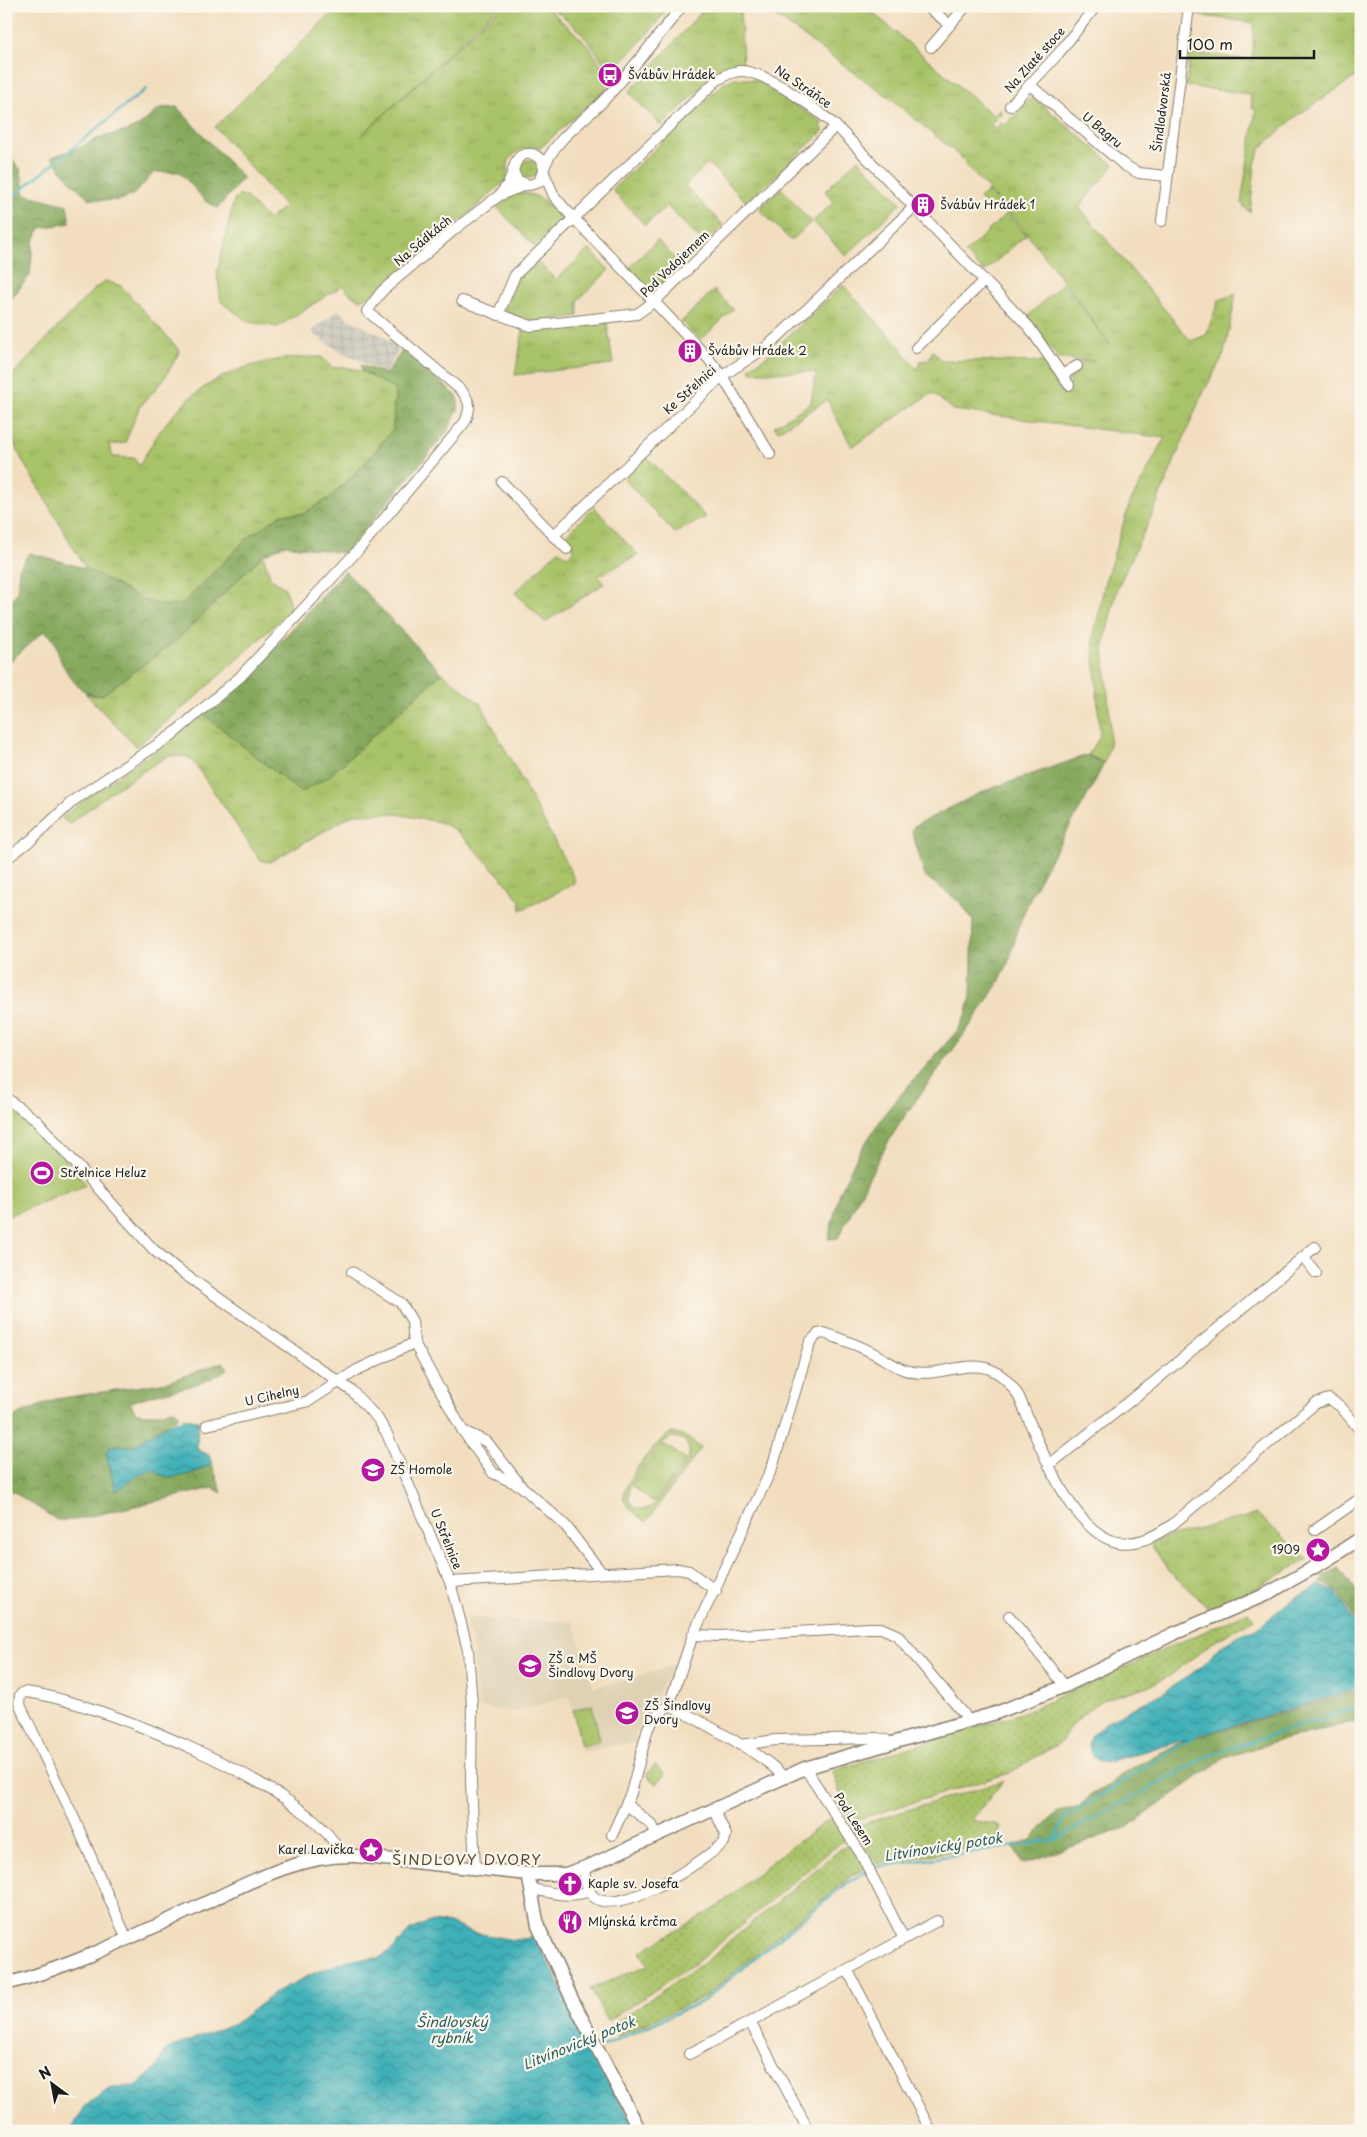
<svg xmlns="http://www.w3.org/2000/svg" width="1367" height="2137" viewBox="0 0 1367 2137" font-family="'Playpen Sans',sans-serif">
<defs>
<pattern id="industrial-grid" width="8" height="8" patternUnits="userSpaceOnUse" patternTransform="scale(1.25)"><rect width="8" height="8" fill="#c8c4b8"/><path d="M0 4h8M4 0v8" fill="none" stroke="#aba89e"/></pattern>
<pattern id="grass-tufts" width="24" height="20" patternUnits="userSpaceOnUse" patternTransform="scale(1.25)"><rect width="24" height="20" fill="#a9c369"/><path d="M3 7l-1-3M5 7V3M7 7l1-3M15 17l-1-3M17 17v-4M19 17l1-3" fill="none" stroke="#91a75a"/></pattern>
<pattern id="forest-crowns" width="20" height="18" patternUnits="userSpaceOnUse" patternTransform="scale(1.25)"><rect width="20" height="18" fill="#86a95d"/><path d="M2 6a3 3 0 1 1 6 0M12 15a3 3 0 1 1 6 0" fill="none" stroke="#6d894c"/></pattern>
<pattern id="park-crowns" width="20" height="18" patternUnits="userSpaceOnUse" patternTransform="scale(1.25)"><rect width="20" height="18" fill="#a9c369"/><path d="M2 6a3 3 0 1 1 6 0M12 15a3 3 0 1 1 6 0" fill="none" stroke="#91a75a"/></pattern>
<pattern id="garden-dots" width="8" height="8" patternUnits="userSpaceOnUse" patternTransform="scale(1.25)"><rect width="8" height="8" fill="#a9c369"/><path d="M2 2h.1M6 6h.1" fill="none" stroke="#91a75a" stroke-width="1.8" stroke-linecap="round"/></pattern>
<pattern id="water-waves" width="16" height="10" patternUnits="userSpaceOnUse" patternTransform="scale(1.25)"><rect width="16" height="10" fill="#40b0b8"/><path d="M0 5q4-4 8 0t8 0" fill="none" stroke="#358e95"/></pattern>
</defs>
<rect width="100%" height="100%" fill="#fbf7ec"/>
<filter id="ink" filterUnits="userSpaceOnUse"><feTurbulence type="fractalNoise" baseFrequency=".02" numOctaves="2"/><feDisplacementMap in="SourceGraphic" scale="10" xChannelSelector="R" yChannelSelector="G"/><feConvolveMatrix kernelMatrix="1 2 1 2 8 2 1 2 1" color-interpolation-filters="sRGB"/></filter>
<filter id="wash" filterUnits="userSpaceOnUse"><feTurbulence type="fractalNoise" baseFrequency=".0096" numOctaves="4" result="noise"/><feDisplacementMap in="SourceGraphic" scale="20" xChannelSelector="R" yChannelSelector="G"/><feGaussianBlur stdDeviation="1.12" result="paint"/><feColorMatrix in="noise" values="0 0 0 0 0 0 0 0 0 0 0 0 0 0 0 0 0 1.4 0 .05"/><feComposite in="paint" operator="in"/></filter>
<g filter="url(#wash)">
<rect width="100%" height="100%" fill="#f2debf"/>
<polygon fill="#dfd2b4" points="467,1618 574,1622 593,1688 672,1666 634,1737 640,1741 582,1752 569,1696 517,1712 478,1707 472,1643"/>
<polygon fill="url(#industrial-grid)" points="338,310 347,318 375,332 400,347 385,373 336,349 311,332"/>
<g fill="url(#grass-tufts)" stroke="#627042">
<polygon points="339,6 499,6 360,137 502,6 540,6 550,10 589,46 602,67 607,88 540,148 521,149 514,154 508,162 507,179 451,229 379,290 361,300 351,295 342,286 277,327 249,322 221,302 217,273 234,200 239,195 245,196 269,220 285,206 215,127"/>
<path d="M 546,6 L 669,6 C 652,32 628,53 608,77 L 608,84 C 607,78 606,70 604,65 C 595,46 566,13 546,6 Z"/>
<polygon points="707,6 740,7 743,65 722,70 713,77 661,126 629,92"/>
<path d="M 756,6 L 865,6 L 994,116 L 1000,109 L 1001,114 L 991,124 L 996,129 L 1001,123 L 1005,126 L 1028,100 L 1035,99 L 1114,165 L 1079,207 L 1191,341 L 1206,335 L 1219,300 L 1236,294 L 1224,354 L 1200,399 L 1155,508 L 1118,587 L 1110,617 L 1104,645 L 1110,723 L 1109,747 L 1104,763 L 1088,755 L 1100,736 L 1093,640 L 1105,582 L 1130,503 L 1165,438 L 954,410 L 932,393 L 852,447 L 827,400 L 778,431 L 774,426 L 811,403 L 816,372 L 751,372 L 750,367 L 766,357 L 843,285 L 900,347 L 917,370 L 920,361 L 928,360 L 933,351 L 941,360 L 1044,362 L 1062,392 L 1070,386 L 1070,378 L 1079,371 L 1073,363 L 1094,361 L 1059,359 L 1027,317 L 1063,283 L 1110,345 C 1064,280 1020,220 963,163 L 965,161 L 962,158 L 890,98 L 784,22 Z"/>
<polygon points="1196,6 1361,6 1361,73 1298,115 1261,147 1255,164 1250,213 1241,203 1256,110 1252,108 1250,94 1186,86 1190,53 1252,60 1254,23 1195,15"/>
<polygon points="735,78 756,80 821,122 823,131 747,203 708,163 685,186 723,225 704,244 667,206 645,225 612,190 724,83"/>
<polygon points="858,159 901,203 846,256 813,221 834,202 825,191"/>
<circle cx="529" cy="169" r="9"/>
<polygon points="781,188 811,222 791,241 759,209"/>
<path d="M 522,193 C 540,194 551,206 563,217 L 563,221 L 535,247 L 497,207 L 514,195 Z"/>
<polygon points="1007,213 1026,235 984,272 965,253"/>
<polygon points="657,240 681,265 657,289 652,290 629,268"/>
<polygon points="589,249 609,270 578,300 578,316 531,323 504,312 516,279 537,261 556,280"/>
<path d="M 105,281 L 121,286 L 180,351 L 164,379 L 139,408 L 125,443 L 109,445 L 113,457 L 134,458 L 139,466 C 149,449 159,430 173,415 C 211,371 266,356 322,357 L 332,368 C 355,363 376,379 395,390 L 393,429 L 369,459 L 329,498 L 303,514 L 282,514 L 183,604 L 171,607 L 145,602 L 86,569 L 22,460 L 6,424 L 6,382 L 91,292 Z"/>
<polygon points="714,290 733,309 700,341 681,322"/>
<polygon points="607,322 613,364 515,375 523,331"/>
<polygon points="647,457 706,517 675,533 624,479"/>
<polygon points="594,507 638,555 598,576 605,583 545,622 515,593 558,550 566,556 571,554 574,548 566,539 566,535"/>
<polygon points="263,555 271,579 285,588 291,610 196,697 136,747 85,693 94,696 102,695 178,639"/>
<path d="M 442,673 L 481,704 L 575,880 L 572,885 L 521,910 L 520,901 L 502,878 L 466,840 L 454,829 L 439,822 L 392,813 L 354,814 L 270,862 L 260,860 L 195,764 L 186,756 L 167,756 L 108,794 L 69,824 L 62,818 C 106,779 159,754 203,714 L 328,777 Z"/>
<polygon points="1257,1514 1308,1559 1255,1589 1209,1608 1170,1572 1149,1542"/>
</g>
<g fill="url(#forest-crowns)" stroke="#51623c">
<path d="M 177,107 L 243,178 L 218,208 L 205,201 L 180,172 L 154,172 C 129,201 128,203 90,199 L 71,182 L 51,157 L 79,148 L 103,136 L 124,132 L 140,125 L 160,108 Z"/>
<polygon points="6,151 21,170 24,194 67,205 70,223 40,228 33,242 30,275 6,306"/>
<path d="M 403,350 L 458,397 L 458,410 L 446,433 L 345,553 L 285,545 L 263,555 L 178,639 L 102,695 C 85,698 72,681 64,667 C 55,653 60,640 44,631 L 6,665 L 6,605 L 17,593 L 19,569 L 29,553 C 47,558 67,562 85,569 C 119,581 144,612 183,604 L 246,539 L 282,514 L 303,514 L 329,498 L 369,459 L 393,429 L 395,390 L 362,371 L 361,365 L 386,374 Z"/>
<polygon points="345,571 442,673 328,777 301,793 203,714 251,674"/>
<path d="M 1087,755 L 1104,763 C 1081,814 1046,859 1025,910 C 1015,932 1013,958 1001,978 C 969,1032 929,1079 895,1131 C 874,1165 857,1202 838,1238 L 828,1239 L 840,1192 L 858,1154 L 889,1108 L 957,1031 L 966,1015 L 971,996 L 973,921 L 961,903 L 925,876 L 912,831 L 914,826 L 984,791 Z"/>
<path d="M 223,1362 L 228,1368 C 199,1391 163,1388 130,1403 L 136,1413 L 151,1414 L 175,1410 L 179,1416 L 131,1447 L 121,1445 L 110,1447 L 106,1453 L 116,1491 L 137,1476 L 154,1468 C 164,1486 198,1472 212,1464 L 222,1493 L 213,1488 L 74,1520 L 57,1520 L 6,1487 L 6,1420 L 56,1399 L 168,1382 Z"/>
<path d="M 1339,1568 L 1361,1597 L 1361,1634 C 1353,1616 1342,1588 1321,1583 L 1324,1575 Z"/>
<polygon points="1361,1690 1361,1720 1274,1742 1224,1758 1128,1827 1022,1864 1013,1845 1031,1840 1056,1813 1080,1806 1091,1795 1110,1785 1126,1771 1183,1741"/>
</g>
<polygon fill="url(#park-crowns)" stroke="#627042" points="655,1765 665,1774 656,1784 646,1775"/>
<g fill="url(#garden-dots)" stroke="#627042">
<polygon points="1248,1612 1254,1619 1212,1643 1171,1675 1152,1685 1103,1700 1093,1706 1073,1724 1061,1742 1009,1773 849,1822 833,1771 1025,1712"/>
<polygon points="1003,1781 972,1820 999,1825 1001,1843 877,1864 852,1827"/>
<polygon points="832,1817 846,1838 697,1962 608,2021 590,1989 648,1965 640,1952 717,1907 770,1863"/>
<polygon points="849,1842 866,1868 851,1876 704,1997 618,2036 612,2025 705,1962"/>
</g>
<g fill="#a9c369" stroke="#627042" fill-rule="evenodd">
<polygon points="988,191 999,204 990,211 979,198"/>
<path d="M 6,1105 C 37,1127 64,1154 86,1185 L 6,1217 Z"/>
<path d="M 672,1433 L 683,1435 L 701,1448 L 646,1522 C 639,1516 627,1508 624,1500 C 620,1485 658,1437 672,1433 ZM 672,1437 C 686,1437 692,1447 688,1460 L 654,1505 L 646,1509 L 637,1509 L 629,1500 L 630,1486 L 662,1443 Z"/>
<polygon points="664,1444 686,1460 654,1502 632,1486"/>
<polygon points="592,1705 600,1741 581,1746 573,1710"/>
</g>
<g fill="url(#water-waves)" stroke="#2e666a">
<path d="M 185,1418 L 198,1420 L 197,1449 L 209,1455 L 212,1464 C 197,1473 165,1485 154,1469 L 137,1476 L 116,1491 L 106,1452 L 110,1447 L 122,1445 L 131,1447 L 162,1427 Z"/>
<polygon points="1319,1585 1334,1591 1344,1603 1359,1633 1361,1688 1104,1763 1094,1758 1090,1751 1089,1743 1092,1735 1106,1722 1162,1693 1187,1677 1199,1668 1218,1648 1240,1635 1262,1625 1286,1604"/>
<polygon points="429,1922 450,1923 470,1932 514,1940 535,1937 637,2131 70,2131 86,2105 112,2087 135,2086 156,2069 165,2050 237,2022 277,1991 317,1972 348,1960 379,1958 392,1950 410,1930"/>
</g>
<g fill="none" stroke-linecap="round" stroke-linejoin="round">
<g stroke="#40b0b8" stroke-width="2.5">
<polyline points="6,185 14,196"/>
<polyline points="6,202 146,89"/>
<polyline points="1056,1839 1210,1755 1361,1706"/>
<polyline points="871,1868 1055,1840 1064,1818 1198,1734"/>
<polyline points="601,2047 703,2001 845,1884 867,1871"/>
</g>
</g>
</g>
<g filter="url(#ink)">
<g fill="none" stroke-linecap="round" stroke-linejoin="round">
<defs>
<g id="minor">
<polyline points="927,6 950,25"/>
<polyline points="931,47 966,6"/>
<polyline points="1030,85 1124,165 1139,173 1167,176"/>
<polyline points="1010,106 1058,54 1096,6"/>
<path d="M 544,168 C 555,138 583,122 604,100 C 632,70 657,38 682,6"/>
<polyline points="544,173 554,196 566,210 708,358 722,376 770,454"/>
<path d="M 502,192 C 504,189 507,186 509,182 C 515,171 513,152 531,154 C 539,155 542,161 544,168 L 539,182 L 529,185 L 517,180 L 513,170"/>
<polyline points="1162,221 1189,6"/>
<polyline points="462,301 531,326 637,314 655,301 836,126"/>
<path d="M 498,315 L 515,275 L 716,81 C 724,76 732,71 741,71 C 767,71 824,114 843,133 L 1029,327 L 1069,385"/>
<polyline points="916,348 984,281"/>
<polyline points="1062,375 1077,366"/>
<polyline points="502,482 567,549"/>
<polyline points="553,536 722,376 765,348 782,333 914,207"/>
<path d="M 6,859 L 31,840 L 74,800 L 172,735 L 240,677 L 359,549 L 465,422 C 471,408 471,403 462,391 L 367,311 L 382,291 L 455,229 L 500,195 L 525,185"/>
<polyline points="6,1098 37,1121 154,1250 177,1269 352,1391 378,1419 387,1434 450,1582 468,1650 472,1705 471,1782 475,1868"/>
<polyline points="1303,1257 1316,1273"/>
<polyline points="352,1272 401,1303 412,1321 414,1343 463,1431 493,1473 521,1486"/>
<polyline points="207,1425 309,1401 357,1370 414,1343"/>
<polyline points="463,1431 487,1442 521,1486 565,1525 601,1572"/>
<polyline points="1049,1465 1154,1382 1315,1247"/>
<polyline points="1315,1530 1361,1498"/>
<polyline points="450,1582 678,1569 689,1571 716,1591"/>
<polyline points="1009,1616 1065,1686"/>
<polyline points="693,1635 720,1636 869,1628 881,1628 897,1635 964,1714 967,1721"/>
<path d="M 669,1705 C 693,1717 771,1758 783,1777"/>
<polyline points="740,1745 776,1740 877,1738 886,1740 891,1744"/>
<polyline points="805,1768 861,1854 904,1939"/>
<polyline points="626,1804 652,1825 657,1835"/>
<path d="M 612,1835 L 631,1793 L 648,1728 L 657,1715 L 669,1705 L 693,1635 L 772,1468 L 810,1342 L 818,1334 L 824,1333 C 840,1339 856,1344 871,1352 C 882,1357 893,1366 905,1370 C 946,1384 985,1339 1019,1397 C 1037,1438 1069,1531 1117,1542 C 1138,1546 1157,1535 1173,1524 L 1316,1403 L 1329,1399 L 1340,1406 L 1361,1431"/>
<path d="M 584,1868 C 585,1877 586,1890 594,1897 C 620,1918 704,1861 724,1842 L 726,1835 L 714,1809"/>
<path d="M 530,1889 C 553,1892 567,1899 590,1891"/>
<path d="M 127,1939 L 73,1816 L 19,1703 L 20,1695 L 24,1692 C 90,1698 321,1791 341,1856"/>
<polyline points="848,1971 931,2131"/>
<polyline points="689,2054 750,2022"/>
<polyline points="809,2131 750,2022 937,1921"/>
</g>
<g id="tertiary">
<polyline points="528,1874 538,1926 572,1999 640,2131"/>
<path d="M 6,1984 C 73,1966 134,1936 197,1907 C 246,1884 299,1854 355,1856 L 528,1874 L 566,1874 L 591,1865 L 805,1768 L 996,1713 L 1065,1686 L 1173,1634 L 1265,1595 L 1327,1560 L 1361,1538"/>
</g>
</defs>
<use href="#minor" stroke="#877d6e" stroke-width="12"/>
<use href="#tertiary" stroke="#877d6e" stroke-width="15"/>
<use href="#minor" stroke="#fff" stroke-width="10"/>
<use href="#tertiary" stroke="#fff" stroke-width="12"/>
</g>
</g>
<defs>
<symbol id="bus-disc" viewBox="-11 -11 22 22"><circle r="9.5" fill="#b5179e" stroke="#fbf7ec"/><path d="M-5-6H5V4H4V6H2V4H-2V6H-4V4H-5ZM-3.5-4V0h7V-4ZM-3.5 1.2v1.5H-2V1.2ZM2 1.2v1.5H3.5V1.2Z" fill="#fff"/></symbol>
<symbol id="building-disc" viewBox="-11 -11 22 22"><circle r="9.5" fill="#b5179e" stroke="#fbf7ec"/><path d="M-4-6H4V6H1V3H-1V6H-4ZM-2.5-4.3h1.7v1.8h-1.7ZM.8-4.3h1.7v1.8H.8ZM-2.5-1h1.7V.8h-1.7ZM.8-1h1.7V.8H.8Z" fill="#fff"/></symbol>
<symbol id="stadium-disc" viewBox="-11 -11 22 22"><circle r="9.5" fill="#b5179e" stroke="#fbf7ec"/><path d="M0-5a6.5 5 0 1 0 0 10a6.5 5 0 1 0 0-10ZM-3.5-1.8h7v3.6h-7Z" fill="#fff"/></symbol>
<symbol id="school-disc" viewBox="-11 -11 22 22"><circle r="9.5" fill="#b5179e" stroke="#fbf7ec"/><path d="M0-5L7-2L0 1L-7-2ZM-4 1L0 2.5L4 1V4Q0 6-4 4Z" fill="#fff"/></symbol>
<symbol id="sight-disc" viewBox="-11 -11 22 22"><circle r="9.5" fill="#b5179e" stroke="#fbf7ec"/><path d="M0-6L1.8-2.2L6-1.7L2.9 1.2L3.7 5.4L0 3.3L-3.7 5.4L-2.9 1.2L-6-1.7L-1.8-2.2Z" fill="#fff"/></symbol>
<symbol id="church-disc" viewBox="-11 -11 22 22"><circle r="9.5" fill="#b5179e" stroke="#fbf7ec"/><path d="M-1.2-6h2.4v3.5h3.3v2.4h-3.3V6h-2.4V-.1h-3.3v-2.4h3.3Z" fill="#fff"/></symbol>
<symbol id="restaurant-disc" viewBox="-11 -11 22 22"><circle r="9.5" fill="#b5179e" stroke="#fbf7ec"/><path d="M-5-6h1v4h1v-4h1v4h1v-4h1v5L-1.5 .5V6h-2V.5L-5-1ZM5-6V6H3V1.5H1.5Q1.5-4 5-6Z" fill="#fff"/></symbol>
</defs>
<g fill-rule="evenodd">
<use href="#bus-disc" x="596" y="61" width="28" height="28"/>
<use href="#building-disc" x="909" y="191" width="28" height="28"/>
<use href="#building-disc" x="676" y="337" width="28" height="28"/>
<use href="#stadium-disc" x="28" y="1159" width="28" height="28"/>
<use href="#school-disc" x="359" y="1456" width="28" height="28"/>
<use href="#sight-disc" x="1304" y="1536" width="28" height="28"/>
<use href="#school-disc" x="516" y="1652" width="28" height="28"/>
<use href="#school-disc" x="613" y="1699" width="28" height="28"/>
<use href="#sight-disc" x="357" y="1836" width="28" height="28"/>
<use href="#church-disc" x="556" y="1870" width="28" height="28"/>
<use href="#restaurant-disc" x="556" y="1908" width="28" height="28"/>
</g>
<g text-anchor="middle" stroke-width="4.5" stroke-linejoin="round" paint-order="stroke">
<g font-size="12" fill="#1c1c1c" stroke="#fbf7ec">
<text transform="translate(1035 60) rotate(-48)" y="4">Na Zlaté stoce</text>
<text transform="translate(803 87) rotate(34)" y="4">Na Stráňce</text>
<text transform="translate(1162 112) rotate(-83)" y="4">Šindlodvorská</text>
<text transform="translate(1102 130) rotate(40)" y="4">U Bagru</text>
<text transform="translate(423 241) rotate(-40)" y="4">Na Sádkách</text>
<text transform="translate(675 264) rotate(-44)" y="4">Pod Vodojemem</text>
<text transform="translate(690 390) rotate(-42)" y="4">Ke Střelnici</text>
<text transform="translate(272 1396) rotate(-13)" y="4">U Cihelny</text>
<text transform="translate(446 1539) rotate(68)" y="4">U Střelnice</text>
<text transform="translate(853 1819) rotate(57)" y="4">Pod Lesem</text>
</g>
<g font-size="12" fill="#1c1c1c" stroke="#fbf7ec" text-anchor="start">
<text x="628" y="79">Švábův Hrádek</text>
<text x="940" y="209">Švábův Hrádek 1</text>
<text x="708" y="355">Švábův Hrádek 2</text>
<text x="60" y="1177">Střelnice Heluz</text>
<text x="390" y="1474">ZŠ Homole</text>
<text x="1300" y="1554" text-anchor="end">1909</text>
<text x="548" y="1663">ZŠ a MŠ<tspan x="548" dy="14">Šindlovy Dvory</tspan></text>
<text x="644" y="1710">ZŠ Šindlovy<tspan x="644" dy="14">Dvory</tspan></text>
<text x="354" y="1854" text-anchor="end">Karel Lavička</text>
<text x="588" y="1888">Kaple sv. Josefa</text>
<text x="588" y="1926">Mlýnská krčma</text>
</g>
<g font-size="14" font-style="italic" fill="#2c5f62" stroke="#fbf7ec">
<text transform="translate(943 1847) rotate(-9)" y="5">Litvínovický potok</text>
<text x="452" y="2027">Šindlovský<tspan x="452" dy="16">rybník</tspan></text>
<text transform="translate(579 2043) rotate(-22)" y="5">Litvínovický potok</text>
</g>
<g font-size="15" letter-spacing="1" fill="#5c4933" stroke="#fbf7ec">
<text x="467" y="1865">ŠINDLOVY DVORY</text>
</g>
</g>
<rect width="1367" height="2137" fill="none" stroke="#fbf7ec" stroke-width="25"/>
<g transform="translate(52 2084) rotate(328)" stroke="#fbf7ec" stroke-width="4" paint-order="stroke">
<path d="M0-4L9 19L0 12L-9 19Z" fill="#1c1c1c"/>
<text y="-8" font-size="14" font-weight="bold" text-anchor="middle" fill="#1c1c1c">N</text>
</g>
<path d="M1180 50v8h134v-8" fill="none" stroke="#1c1c1c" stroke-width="2.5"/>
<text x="1187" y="50" font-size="15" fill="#1c1c1c" stroke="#fbf7ec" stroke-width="4" paint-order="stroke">100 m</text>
</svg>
